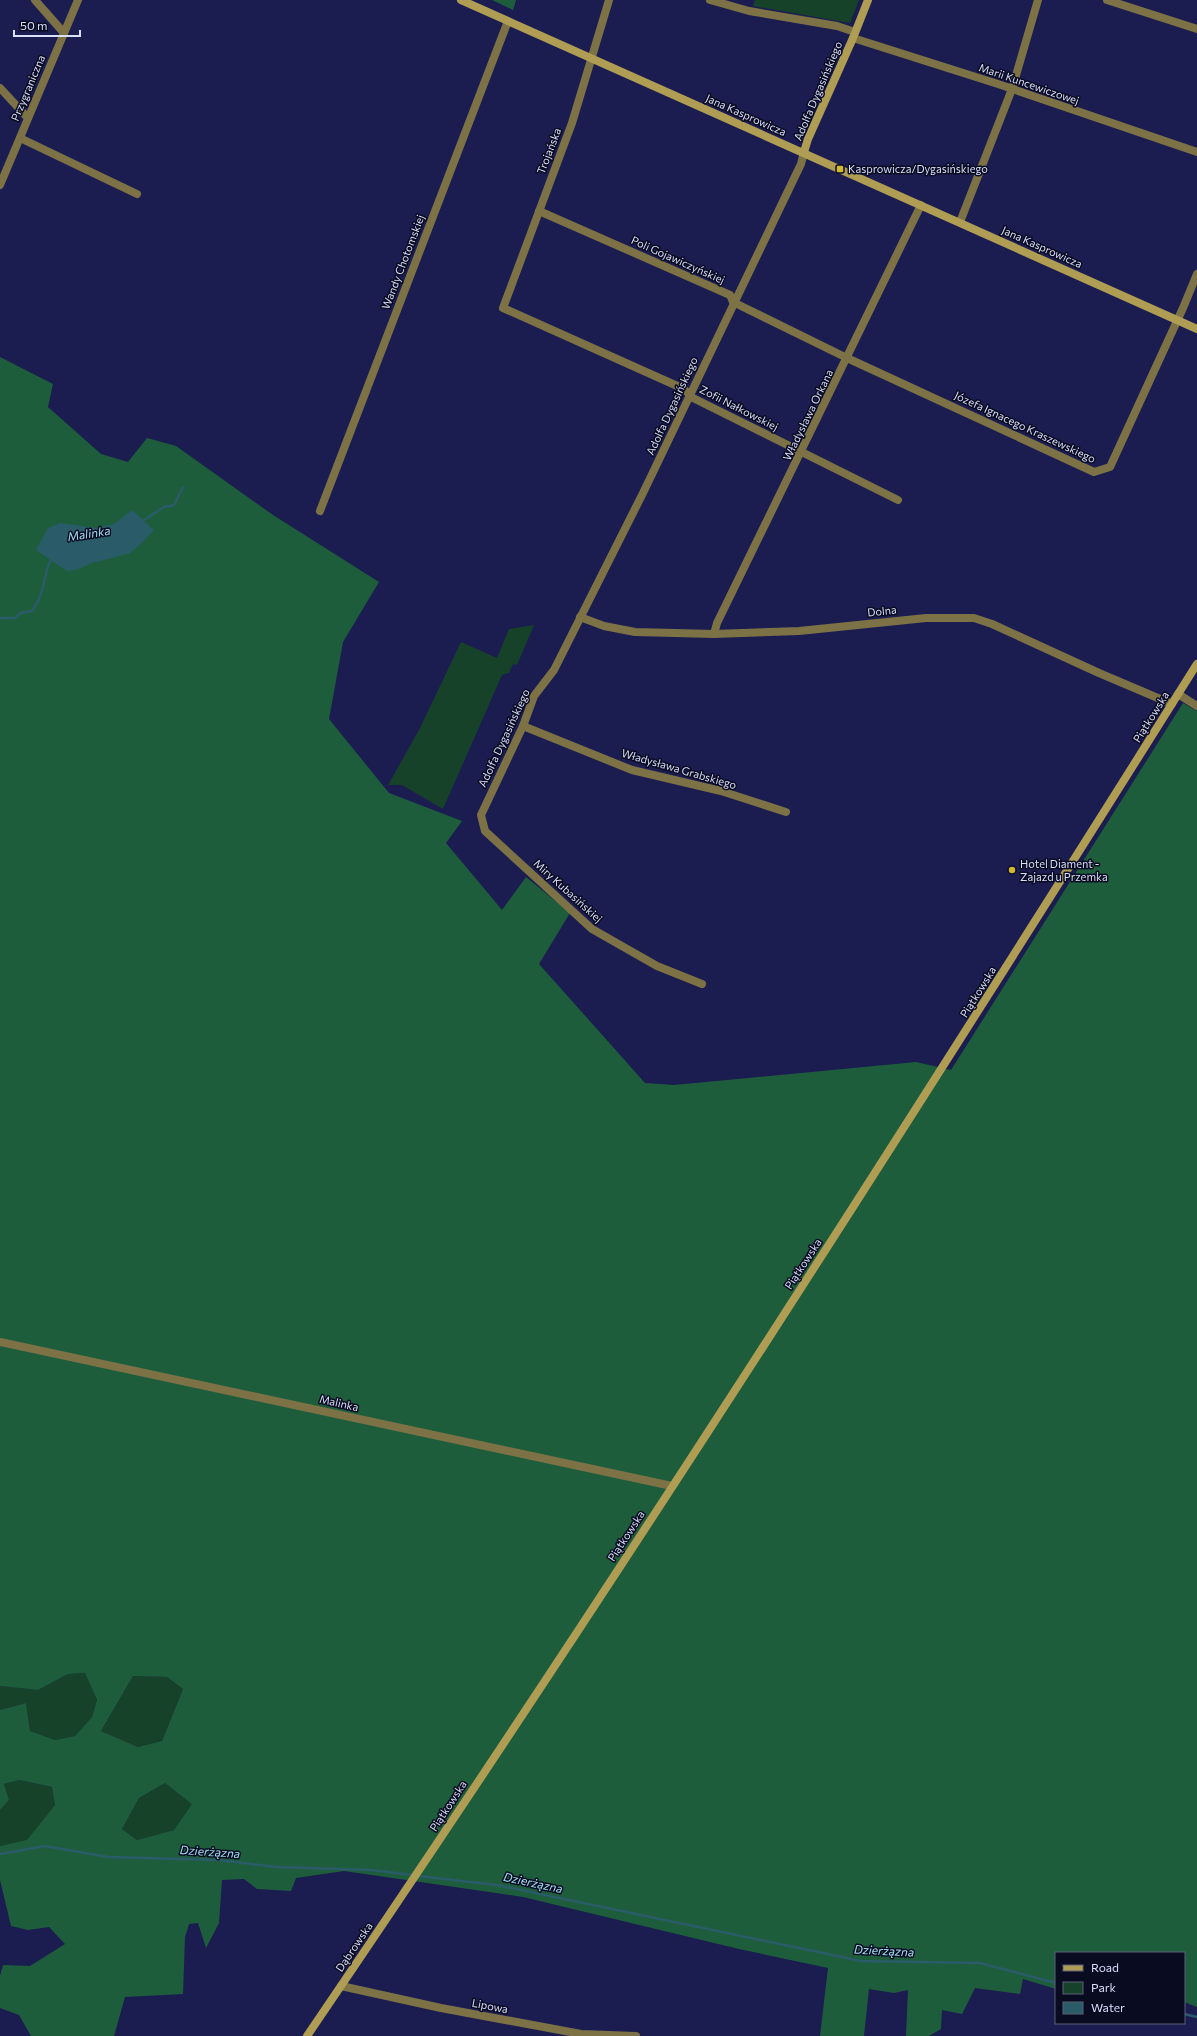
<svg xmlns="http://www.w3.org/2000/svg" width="1197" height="2036" viewBox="0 0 1197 2036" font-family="Commissioner,sans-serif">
<rect width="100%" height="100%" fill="#1b1d50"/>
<g fill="#17422a">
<polygon points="755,0 859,0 850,23 753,6"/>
<polygon points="534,625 517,665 513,664 509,673 502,675 443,809 402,785 388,785 419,730 461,642 497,658 509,629"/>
<polygon points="85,1673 97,1700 92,1717 75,1736 55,1740 30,1731 26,1703 0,1710 0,1686 38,1690 68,1674"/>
<polygon points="133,1676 167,1677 183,1689 162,1741 138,1747 101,1731"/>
<polygon points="18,1780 52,1787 55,1805 27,1841 0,1846 0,1810 9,1800 4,1784"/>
<polygon points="165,1783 193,1804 174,1830 137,1840 122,1829 139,1798"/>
</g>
<g fill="#1e5d3c" fill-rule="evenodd">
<polygon points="492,0 516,0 513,10"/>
<path d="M 0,357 L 53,384 L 48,407 L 101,454 L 128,462 L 147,438 L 176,446 L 273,515 L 379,582 L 343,642 L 329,719 L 389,793 L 462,821 L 446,843 L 502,910 L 526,877 L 570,913 L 539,964 L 645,1083 L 674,1085 L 916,1062 L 951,1070 L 1183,703 L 1197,711 L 1197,2007 L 1184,2002 L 1184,1953 L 1056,1953 L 1056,1989 L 1023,1979 L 1020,1994 L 975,1988 L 962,2014 L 942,2010 L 941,2029 L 929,2036 L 906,2036 L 908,1990 L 894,1993 L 869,1989 L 864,2036 L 820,2036 L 828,1968 L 739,1949 L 523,1897 L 344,1871 L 296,1878 L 291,1891 L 257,1889 L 244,1879 L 222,1880 L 219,1923 L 206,1948 L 198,1923 L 189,1924 L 185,1937 L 183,1994 L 125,1997 L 114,2036 L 31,2036 L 19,2015 L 0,2008 L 0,1976 L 3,1965 L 30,1966 L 65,1944 L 49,1927 L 28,1930 L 11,1926 L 0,1880 L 0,1846 L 27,1840 L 55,1805 L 52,1787 L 19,1780 L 4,1784 L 9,1800 L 0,1810 L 0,1710 L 26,1703 L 30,1731 L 55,1740 L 75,1736 L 92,1717 L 97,1700 L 85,1673 L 68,1674 L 38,1690 L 0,1686 ZM 133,1676 L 167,1677 L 183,1689 L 162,1741 L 138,1747 L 101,1731 ZM 165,1783 L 192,1804 L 174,1830 L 137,1840 L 122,1829 L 139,1798 Z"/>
</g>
<polygon fill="#2a5b68" points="132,510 154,530 143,542 130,553 92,563 76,570 67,571 36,550 48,528 60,523 96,528 114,524"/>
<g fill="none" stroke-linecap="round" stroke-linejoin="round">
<g stroke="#2a5b68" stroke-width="2.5">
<polyline points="141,522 164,507 174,505 183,487"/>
<path d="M 0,618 L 15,618 L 21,613 L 32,611 C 46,592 42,579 51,559"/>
<polyline points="0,1854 45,1846 108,1857 218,1860 276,1867 371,1870 413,1875"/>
<polyline points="418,1876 497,1885 861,1961 980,1963 1056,1983"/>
<polyline points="1184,2014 1197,2017"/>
</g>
<g stroke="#7c7246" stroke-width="8">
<polyline points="35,0 64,33"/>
<polyline points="609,0 572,123 503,308 684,389 693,398 898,500"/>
<polyline points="710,0 749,11 837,26 855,32"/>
<polyline points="1107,0 1197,29"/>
<polyline points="853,38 998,84 1197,152"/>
<polyline points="0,88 27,117"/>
<polyline points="20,138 137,194"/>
<polyline points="0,185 78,0"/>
<polyline points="539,211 730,295 733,302 739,305 847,358 1094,472 1110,467 1183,308 1197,274"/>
<polyline points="960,222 1012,89 1038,0"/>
<polyline points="320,511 508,21"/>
<polyline points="580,617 604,626 635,632 714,634 799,631 926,618 974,618 992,624 1099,673 1172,704"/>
<polyline points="714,634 717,623 921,205"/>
<polyline points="1178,694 1197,706"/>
<polyline points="523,726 632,770 721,791 786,812"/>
<polyline points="702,984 657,966 592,929 485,831 481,815 523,726 534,696 554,670 643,493 801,164 804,152"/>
<polyline points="0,1342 672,1486"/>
<polyline points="341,1986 441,2008 581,2034 636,2036"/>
</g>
<g stroke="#af9d54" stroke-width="8">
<polyline points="461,0 1197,329"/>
<polyline points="804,152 808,139 853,38 868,0"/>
<path d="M 307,2036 C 614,1585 907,1126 1197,664"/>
</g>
</g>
<g fill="#d2b735" stroke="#090b21" stroke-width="1.5">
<rect x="836" y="165" width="8" height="8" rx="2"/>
<circle cx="1012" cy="870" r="4"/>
</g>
<g text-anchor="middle" stroke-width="3" stroke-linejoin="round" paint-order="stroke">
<g font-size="11" fill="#dadffa" stroke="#090b21">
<text transform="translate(1029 84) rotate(19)" y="4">Marii Kuncewiczowej</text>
<text transform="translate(28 88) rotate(-67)" y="4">Przygraniczna</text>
<text transform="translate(818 91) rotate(-67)" y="4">Adolfa Dygasińskiego</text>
<text transform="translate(746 115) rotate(24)" y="4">Jana Kasprowicza</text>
<text transform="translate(549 151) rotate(-69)" y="4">Trojańska</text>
<text transform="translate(1042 247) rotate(24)" y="4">Jana Kasprowicza</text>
<text transform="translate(678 260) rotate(24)" y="4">Poli Gojawiczyńskiej</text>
<text transform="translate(403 262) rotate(-69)" y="4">Wandy Chotomskiej</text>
<text transform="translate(672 406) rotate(-65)" y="4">Adolfa Dygasińskiego</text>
<text transform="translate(739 408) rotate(27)" y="4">Zofii Nałkowskiej</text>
<text transform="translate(808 415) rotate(-64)" y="4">Władysława Orkana</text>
<text transform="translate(1025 427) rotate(25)" y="4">Józefa Ignacego Kraszewskiego</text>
<text transform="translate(882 611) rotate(-6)" y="4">Dolna</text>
<text transform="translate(1151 717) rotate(-58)" y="4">Piątkowska</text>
<text transform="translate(504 738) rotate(-65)" y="4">Adolfa Dygasińskiego</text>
<text transform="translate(679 769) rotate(16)" y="4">Władysława Grabskiego</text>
<text transform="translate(568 891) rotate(42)" y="4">Miry Kubasińskiej</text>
<text transform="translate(978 992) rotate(-58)" y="4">Piątkowska</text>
<text transform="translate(803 1264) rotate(-57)" y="4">Piątkowska</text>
<text transform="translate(339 1403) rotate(13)" y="4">Malinka</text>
<text transform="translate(626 1536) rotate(-57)" y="4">Piątkowska</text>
<text transform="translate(448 1806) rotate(-57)" y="4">Piątkowska</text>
<text transform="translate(354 1947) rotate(-56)" y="4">Dąbrowska</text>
<text transform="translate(490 2006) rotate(11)" y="4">Lipowa</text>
</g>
<g font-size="11" fill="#dadffa" stroke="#090b21" text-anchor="start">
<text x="848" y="173">Kasprowicza/Dygasińskiego</text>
<text x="1020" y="868">Hotel Diament -<tspan x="1020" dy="13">Zajazd u Przemka</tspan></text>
</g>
<g font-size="12" font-style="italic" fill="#a2e1f3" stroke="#090b21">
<text transform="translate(89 534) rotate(-9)" y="4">Malinka</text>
<text transform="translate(210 1852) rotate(4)" y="4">Dzierżązna</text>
<text transform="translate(533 1883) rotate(12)" y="4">Dzierżązna</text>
<text transform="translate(884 1951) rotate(3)" y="4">Dzierżązna</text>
</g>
</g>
<rect x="1055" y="1952" width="130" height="72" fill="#090b21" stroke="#5d6078"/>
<rect x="1063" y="1965" width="20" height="6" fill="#af9d54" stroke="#5d6078"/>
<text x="1091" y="1972" font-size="12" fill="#dadffa">Road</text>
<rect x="1063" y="1982" width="20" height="12" fill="#17422a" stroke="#5d6078"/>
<text x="1091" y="1992" font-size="12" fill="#dadffa">Park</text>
<rect x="1063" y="2002" width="20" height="12" fill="#2a5b68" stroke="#5d6078"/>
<text x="1091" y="2012" font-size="12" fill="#dadffa">Water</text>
<path d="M14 30v6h66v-6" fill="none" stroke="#dadffa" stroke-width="2"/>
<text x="20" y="30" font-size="12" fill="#dadffa" stroke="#090b21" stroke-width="3" paint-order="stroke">50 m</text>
</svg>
